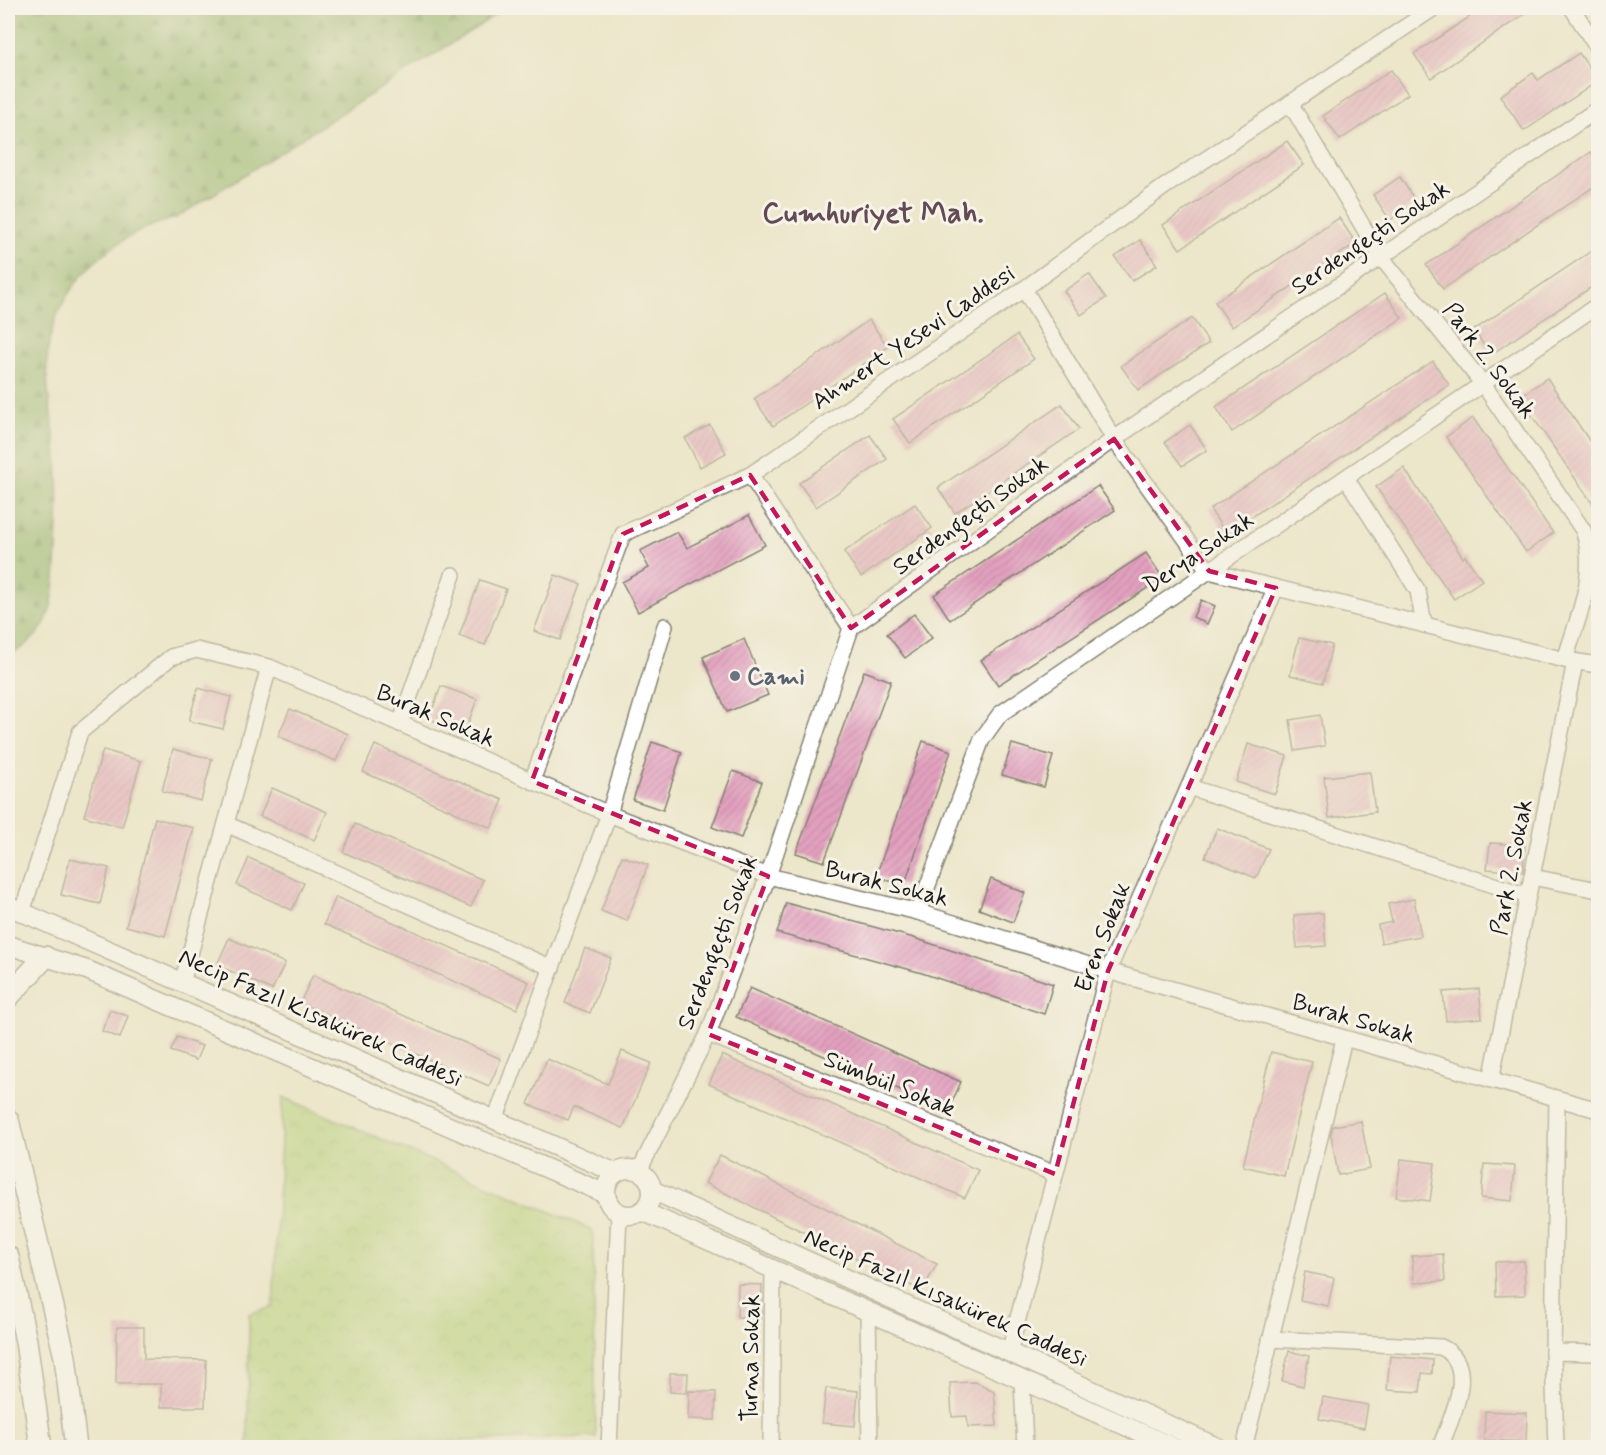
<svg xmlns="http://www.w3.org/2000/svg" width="1606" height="1455" viewBox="0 0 1606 1455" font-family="Mynerve,sans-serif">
<defs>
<pattern id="forest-firs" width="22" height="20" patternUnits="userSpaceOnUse" patternTransform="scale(1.5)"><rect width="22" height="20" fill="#8cb268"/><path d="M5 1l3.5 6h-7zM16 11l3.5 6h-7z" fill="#729055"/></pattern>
<pattern id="park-crowns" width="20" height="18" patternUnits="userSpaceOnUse" patternTransform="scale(1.5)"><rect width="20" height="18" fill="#b1d077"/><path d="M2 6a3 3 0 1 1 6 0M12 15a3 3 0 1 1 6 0" fill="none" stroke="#98b266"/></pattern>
<pattern id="building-hatch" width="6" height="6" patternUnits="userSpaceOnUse" patternTransform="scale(1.5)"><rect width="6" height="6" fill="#e3a1bf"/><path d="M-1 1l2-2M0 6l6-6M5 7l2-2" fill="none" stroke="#c28aa4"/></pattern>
</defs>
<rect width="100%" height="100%" fill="#f7f3e8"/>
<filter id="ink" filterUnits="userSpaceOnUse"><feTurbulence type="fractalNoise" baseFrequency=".0167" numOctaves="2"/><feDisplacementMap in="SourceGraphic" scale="12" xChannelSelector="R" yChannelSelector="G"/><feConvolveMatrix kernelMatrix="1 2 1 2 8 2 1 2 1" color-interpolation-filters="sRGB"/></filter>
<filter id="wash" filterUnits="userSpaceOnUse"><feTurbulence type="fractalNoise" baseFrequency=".008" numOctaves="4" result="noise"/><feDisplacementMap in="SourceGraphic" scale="24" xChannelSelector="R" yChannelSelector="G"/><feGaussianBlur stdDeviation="1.35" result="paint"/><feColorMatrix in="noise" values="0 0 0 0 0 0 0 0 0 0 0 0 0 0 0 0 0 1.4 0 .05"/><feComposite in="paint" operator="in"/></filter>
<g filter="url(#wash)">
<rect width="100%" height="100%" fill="#ece6ca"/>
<path fill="url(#forest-firs)" stroke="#546742" stroke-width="1.5" d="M 8,8 L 504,8 L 479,26 L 176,218 C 105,236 45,295 47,372 C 47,401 55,430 57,458 C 60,494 58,531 56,567 C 53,610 49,635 8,656 Z"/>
<polygon fill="url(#park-crowns)" stroke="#66764a" stroke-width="1.5" points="283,1097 588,1228 593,1233 596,1437 248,1447 249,1314 273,1307"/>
<g id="blocks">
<g fill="url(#building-hatch)">
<polygon points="1483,8 1533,8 1431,78 1414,54"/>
<polygon points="1579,53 1598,81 1524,131 1500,96 1533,73 1538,80"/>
<polygon points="1391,70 1408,94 1340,140 1323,116"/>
<polygon points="1287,141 1304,165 1180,249 1163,225"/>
<polygon points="1591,152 1599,164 1599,183 1443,289 1426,265"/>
<polygon points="1400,177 1416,202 1390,220 1373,195"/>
<polygon points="1339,218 1356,243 1232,327 1215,302"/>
<polygon points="1140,240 1157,265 1132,281 1115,257"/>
<polygon points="1593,250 1599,257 1599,282 1490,355 1474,330"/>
<polygon points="1089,274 1106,298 1081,315 1064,291"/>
<polygon points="1385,293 1402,318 1232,432 1216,407"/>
<polygon points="1192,318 1209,343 1138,390 1121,366"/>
<polygon points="869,320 888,347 773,426 754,399"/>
<polygon points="1017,335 1034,359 910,443 893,419"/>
<polygon points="1433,361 1449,385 1226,534 1210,509"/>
<polygon points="1547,378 1599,455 1599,513 1519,397"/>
<polygon points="1062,404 1079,429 955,513 938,488"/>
<polygon points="1473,418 1553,533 1526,552 1446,437"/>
<polygon points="710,425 726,453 700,467 685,438"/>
<polygon points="1190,425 1207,450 1182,466 1165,442"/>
<polygon points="870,435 887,459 816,507 799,483"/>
<polygon points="1404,468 1463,558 1465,556 1482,580 1454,599 1376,487"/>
<polygon points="1098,486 1115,510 950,620 934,595"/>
<polygon points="915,504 932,528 861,577 844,552"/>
<polygon points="749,515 765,545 638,612 622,582 649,568 640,551 677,532 687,548"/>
<polygon points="1146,553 1163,578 998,685 981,660"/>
<polygon points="555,575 581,584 560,640 534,631"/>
<polygon points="480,580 506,589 485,645 459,636"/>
<polygon points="1201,600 1215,606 1207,624 1193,617"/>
<polygon points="914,614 932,638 905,658 887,634"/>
<polygon points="1299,638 1332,645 1323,683 1290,675"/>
<polygon points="744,639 768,695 727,712 703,657"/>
<polygon points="864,671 891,681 824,862 796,853"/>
<polygon points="441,686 477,699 465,732 429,719"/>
<polygon points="198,688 231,697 223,729 189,721"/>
<polygon points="290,709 348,734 336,761 278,736"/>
<polygon points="1320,715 1325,746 1295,751 1290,720"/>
<polygon points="923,741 951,751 904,886 876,876"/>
<polygon points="652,742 682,752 663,810 633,800"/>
<polygon points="1012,744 1053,756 1044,787 1002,775"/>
<polygon points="1248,744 1287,756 1275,794 1236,782"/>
<polygon points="375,745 503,800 491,828 363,772"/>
<polygon points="173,749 212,759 201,801 162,791"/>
<polygon points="103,750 141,761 122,827 84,816"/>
<polygon points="733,771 762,782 741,838 712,827"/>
<polygon points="1370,772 1375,812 1329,818 1324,777"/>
<polygon points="272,788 327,812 314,840 260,816"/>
<polygon points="155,818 194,828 165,936 126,926"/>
<polygon points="355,824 483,880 471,907 343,852"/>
<polygon points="1217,828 1269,849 1256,878 1205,857"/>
<polygon points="1490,843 1525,845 1523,872 1487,869"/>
<polygon points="622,856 648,865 627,921 601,911"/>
<polygon points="249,858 304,883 292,910 237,885"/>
<polygon points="70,859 109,868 100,904 61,895"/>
<polygon points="991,879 1025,893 1013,922 979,909"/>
<polygon points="336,897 529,982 517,1009 324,924"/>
<polygon points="1414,899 1421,936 1381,943 1378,925 1392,922 1388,904"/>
<polygon points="786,903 914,938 1053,984 1044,1014 922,973 777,933"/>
<polygon points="1323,913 1326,946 1297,948 1294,915"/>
<polygon points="229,938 285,963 272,990 217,965"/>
<polygon points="585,948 611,958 590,1013 565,1003"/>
<polygon points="313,975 501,1059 489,1086 300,1003"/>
<polygon points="750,988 961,1082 948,1111 736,1017"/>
<polygon points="1479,989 1482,1018 1446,1021 1443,992"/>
<polygon points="110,1010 128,1016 120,1038 102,1031"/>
<polygon points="177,1037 202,1046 196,1060 171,1051"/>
<polygon points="622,1051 651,1063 623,1128 574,1107 568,1120 528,1104 547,1059 608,1084"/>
<polygon points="1271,1052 1312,1062 1284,1176 1243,1166"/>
<polygon points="722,1055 978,1170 965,1198 709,1084"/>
<polygon points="1361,1121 1370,1169 1338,1175 1331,1134 1333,1126"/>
<polygon points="720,1155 937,1264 922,1291 705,1183"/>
<polygon points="1401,1159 1435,1163 1430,1201 1396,1197"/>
<polygon points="1484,1164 1515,1166 1512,1201 1481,1198"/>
<polygon points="1443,1254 1445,1281 1414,1283 1412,1256"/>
<polygon points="1524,1261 1525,1295 1496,1296 1495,1262"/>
<polygon points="1305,1272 1334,1278 1328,1306 1300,1300"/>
<polygon points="738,1284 762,1285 761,1318 737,1317"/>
<polygon points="117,1327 144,1327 144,1359 206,1360 205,1407 161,1407 161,1384 116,1384"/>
<polygon points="1289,1351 1309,1356 1303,1386 1282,1381"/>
<polygon points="1390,1356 1433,1360 1432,1374 1422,1373 1420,1392 1387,1390"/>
<polygon points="670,1373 688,1373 687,1393 670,1392"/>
<polygon points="976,1382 994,1391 997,1426 968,1427 967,1416 952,1417 950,1383"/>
<polygon points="826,1388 858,1391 855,1426 822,1423"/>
<polygon points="689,1391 716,1392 715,1420 688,1419"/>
<polygon points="1323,1397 1368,1405 1364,1428 1319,1419"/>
<polygon points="1485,1411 1527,1413 1526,1442 1484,1440"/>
</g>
</g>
</g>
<g filter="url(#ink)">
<use href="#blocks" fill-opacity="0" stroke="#848173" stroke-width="1.5"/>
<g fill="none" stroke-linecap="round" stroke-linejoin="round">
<defs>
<g id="minor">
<polyline points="1572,8 1598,49"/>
<path d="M 1290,103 L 1381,257 L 1483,384 L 1583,530 C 1599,572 1577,619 1565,660"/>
<polyline points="1024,289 1114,439 1209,571 1565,660 1598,665"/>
<polyline points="750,475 851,628"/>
<polyline points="1346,478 1418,591 1424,625"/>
<polyline points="400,724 453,575"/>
<polyline points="532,781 623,534 750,475 1024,289 1164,187 1434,8"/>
<polyline points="1189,787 1528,896"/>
<polyline points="226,824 552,968"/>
<polyline points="1532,877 1598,890"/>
<polyline points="22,912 80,732 171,657 196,650 269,667 609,814 768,876 918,912 1108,971 1598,1110"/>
<polyline points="918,912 982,739 1000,714 1598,305"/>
<polyline points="182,983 269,667"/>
<polyline points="708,1034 1055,1174"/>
<polyline points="1491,1080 1575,662"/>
<polyline points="495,1120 609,814 665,626"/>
<polyline points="639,1171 708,1034 768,876 851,628 1114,439 1598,109"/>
<polyline points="868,1310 870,1448"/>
<path d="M 1270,1339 L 1441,1347 C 1480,1365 1450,1419 1440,1448"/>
<polyline points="1553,1352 1598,1353"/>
<polyline points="1009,1353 1108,971 1276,588"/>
<polyline points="1022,1379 1025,1448"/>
<polyline points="609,1448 619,1213"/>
<polyline points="771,1448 773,1269"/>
<polyline points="1244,1448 1344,1039"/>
<polyline points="1556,1448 1553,1352 1557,1099"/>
</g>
<g id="tertiary">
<polyline points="8,906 616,1173"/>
<polyline points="8,945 87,970 606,1194"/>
<circle cx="629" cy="1192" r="23"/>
<polyline points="652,1190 1219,1448"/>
<polyline points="642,1211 1175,1448"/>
</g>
<g id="secondary">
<polyline points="8,997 45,957"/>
<polyline points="8,1120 65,1357 76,1448"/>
<polyline points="8,1257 26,1341 41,1448"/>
</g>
</defs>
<use href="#minor" stroke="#848173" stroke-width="18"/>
<use href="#tertiary" stroke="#848173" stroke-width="21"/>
<use href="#secondary" stroke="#848173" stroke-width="24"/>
<use href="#minor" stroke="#fff" stroke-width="15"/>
<use href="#tertiary" stroke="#fff" stroke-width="18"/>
<use href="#secondary" stroke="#fff" stroke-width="21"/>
</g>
</g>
<path d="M0 0H1606V1455H0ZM 1114,439 L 1209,571 L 1276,588 L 1108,971 L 1055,1174 L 708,1034 L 768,876 L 532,781 L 623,534 L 750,475 L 851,628 Z" fill="#ece6ca" fill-opacity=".55" fill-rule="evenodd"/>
<path fill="none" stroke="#c2185b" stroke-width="4.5" stroke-dasharray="12 8" stroke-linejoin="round" d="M 1114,439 L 1209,571 L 1276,588 L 1108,971 L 1055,1174 L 708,1034 L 768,876 L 532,781 L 623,534 L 750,475 L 851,628 Z"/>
<circle fill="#6b7280" stroke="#f7f3e8" stroke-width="2" cx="735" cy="676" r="6"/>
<g text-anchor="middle" stroke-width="6" stroke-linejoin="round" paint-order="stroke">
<g font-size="24" fill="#1c1c1c" stroke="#f7f3e8">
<text transform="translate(1370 237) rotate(-34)" y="8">Serdengeçti Sokak</text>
<text transform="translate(913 337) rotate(-34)" y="8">Ahmert Yesevi Caddesi</text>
<text transform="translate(1490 360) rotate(53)" y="8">Park 2. Sokak</text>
<text transform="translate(970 515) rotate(-36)" y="8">Serdengeçti Sokak</text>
<text transform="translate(1198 552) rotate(-34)" y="8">Derya Sokak</text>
<text transform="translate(436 715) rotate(23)" y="8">Burak Sokak</text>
<text transform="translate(1511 867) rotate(-79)" y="8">Park 2. Sokak</text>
<text transform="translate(887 883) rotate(14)" y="8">Burak Sokak</text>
<text transform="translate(1102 937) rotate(-69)" y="8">Eren Sokak</text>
<text transform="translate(717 942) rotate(-69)" y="8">Serdengeçti Sokak</text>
<text transform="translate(321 1017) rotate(24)" y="8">Necip Fazıl Kısakürek Caddesi</text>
<text transform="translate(1354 1018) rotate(16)" y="8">Burak Sokak</text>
<text transform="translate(890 1083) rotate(22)" y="8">Sümbül Sokak</text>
<text transform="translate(946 1297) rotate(24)" y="8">Necip Fazıl Kısakürek Caddesi</text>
<text transform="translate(750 1358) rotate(-89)" y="8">Turna Sokak</text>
</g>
<g font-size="24" font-weight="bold" fill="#5b616d" stroke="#f7f3e8" text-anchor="start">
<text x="747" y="684">Cami</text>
</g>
<g font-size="30" font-weight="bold" fill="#624b55" stroke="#f7f3e8">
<text x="873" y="222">Cumhuriyet Mah.</text>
</g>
</g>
<rect width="1606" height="1455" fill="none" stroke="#f7f3e8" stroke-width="30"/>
</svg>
